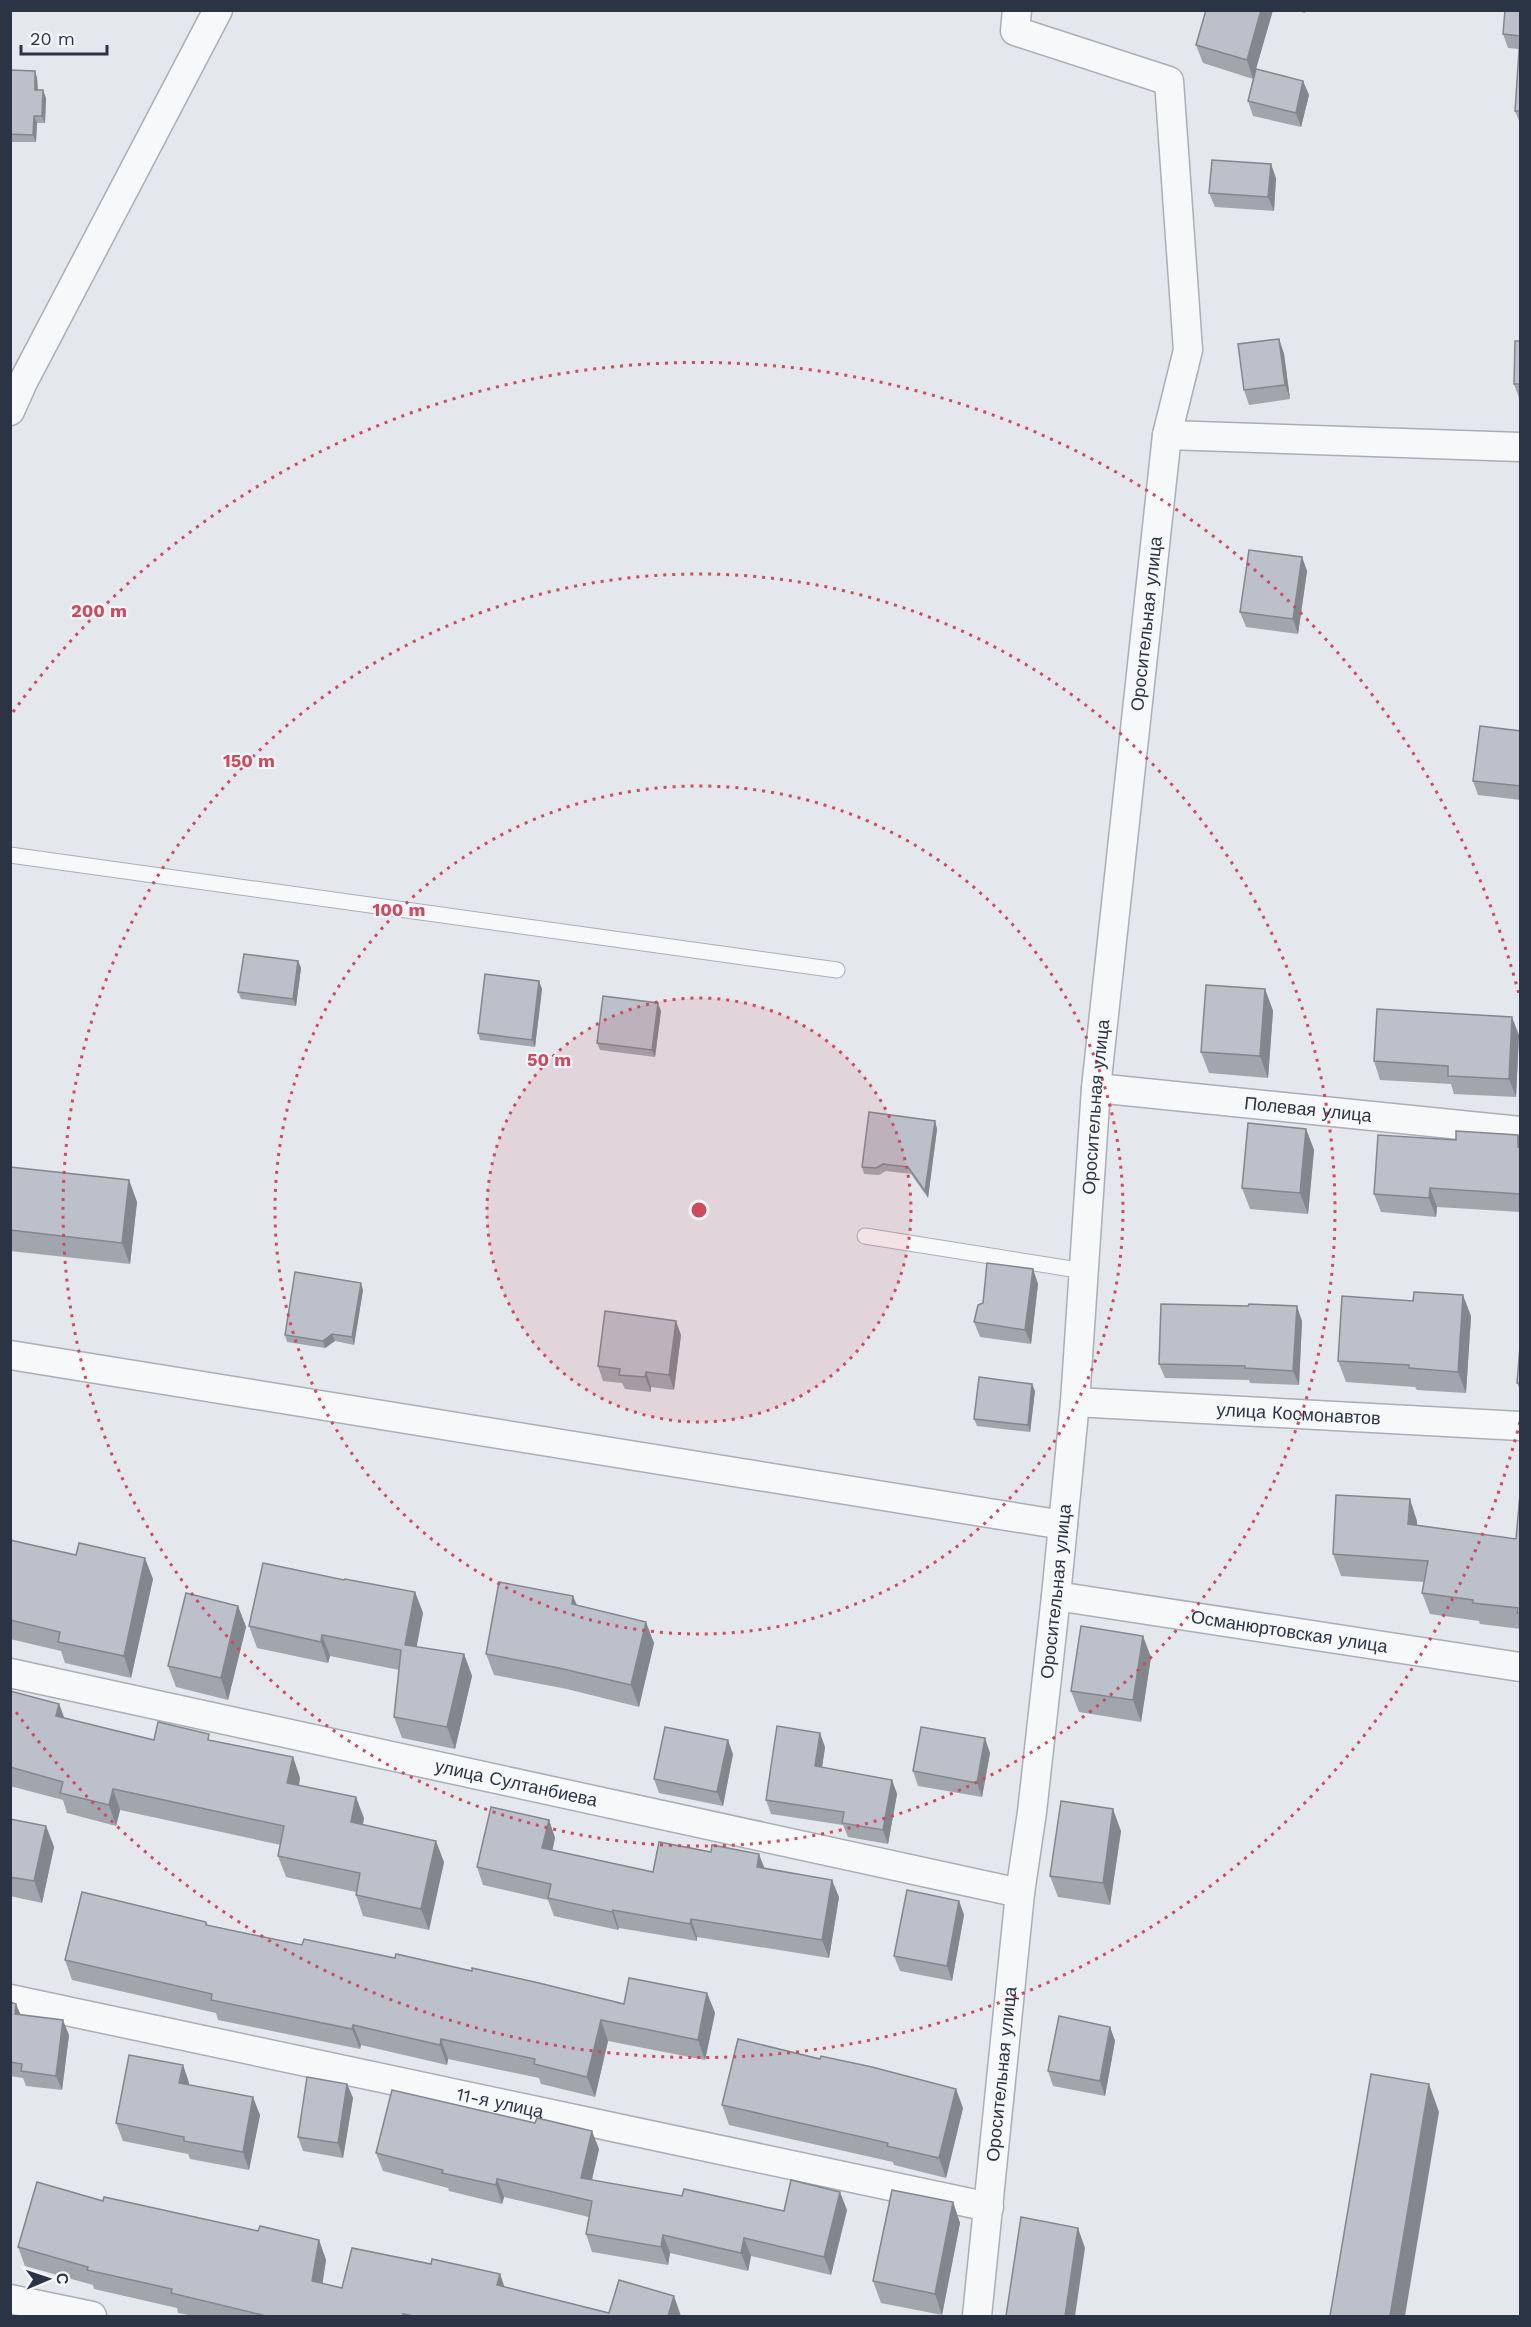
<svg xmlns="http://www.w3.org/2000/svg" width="1531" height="2327" viewBox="0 0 1531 2327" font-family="'Work Sans',sans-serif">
<rect width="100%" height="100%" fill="#e4e7ec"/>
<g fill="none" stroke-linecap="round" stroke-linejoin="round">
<defs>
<g id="service">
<polyline points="10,855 837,970"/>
<polyline points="865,1236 1084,1271"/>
</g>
<g id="minor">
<polyline points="10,411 23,382 218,10"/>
<polyline points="1167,435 1520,447"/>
<path id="s1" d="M 1096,1088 L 1520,1131"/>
<polyline points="10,1355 1063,1525"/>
<path id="s2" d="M 1075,1402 L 1520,1426"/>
<path id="s3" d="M 1056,1596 L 1520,1667"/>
<path id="s4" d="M 10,1673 L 1020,1893"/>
<path id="s5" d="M 10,1999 L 989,2207"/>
<polyline points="10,2299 92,2316"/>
<path id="s6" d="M 977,2316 L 1020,1893 L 1032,1812 L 1056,1596 L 1075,1402 L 1096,1088 L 1167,435 L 1188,350 L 1169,81 L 1015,31 L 1017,10"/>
</g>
</defs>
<use href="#service" stroke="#a9aeb7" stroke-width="17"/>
<use href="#minor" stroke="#a9aeb7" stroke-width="31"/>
<use href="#service" stroke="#f7f8fa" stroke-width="15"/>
<use href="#minor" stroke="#f7f8fa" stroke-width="28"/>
</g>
<g fill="#a1a5ae">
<polygon points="1206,10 1273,10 1256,69 1303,81 1309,95 1301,127 1253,116 1248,101 1253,79 1203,63 1196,45"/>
<polygon points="1293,10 1306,10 1305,13"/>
<polygon points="1521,10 1521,126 1515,111 1519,49 1508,48 1503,34"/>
<polygon points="10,70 35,71 37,78 38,90 46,98 45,123 37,123 36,142 10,142"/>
<polygon points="1276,178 1274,211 1215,207 1209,193"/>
<polygon points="1279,339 1284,354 1290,399 1249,405 1244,390"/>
<polygon points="1521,341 1521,398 1519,398 1514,384"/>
<polygon points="1302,557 1307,571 1298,634 1246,627 1240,612"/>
<polygon points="1521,731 1521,800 1478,795 1473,781"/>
<polygon points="298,961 301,968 296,1006 241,999 238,992"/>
<polygon points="542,989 535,1047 480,1040 478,1033"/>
<polygon points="1265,989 1273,1011 1268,1078 1209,1073 1201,1052"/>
<polygon points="661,1011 655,1057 600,1050 597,1043"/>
<polygon points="1519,1035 1516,1097 1454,1094 1451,1084 1380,1080 1374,1061"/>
<polygon points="935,1121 937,1129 928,1198 911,1174 886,1171 879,1175 864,1174 862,1167"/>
<polygon points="1306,1129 1314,1150 1308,1214 1250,1209 1242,1188"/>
<polygon points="1518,1135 1521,1141 1521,1212 1437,1207 1436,1217 1381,1212 1374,1194 1456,1140"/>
<polygon points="10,1167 129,1180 137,1202 130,1264 10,1251"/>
<polygon points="1033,1269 1038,1284 1031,1344 980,1337 974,1322 983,1303"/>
<polygon points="363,1290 354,1345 335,1341 325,1348 287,1342 285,1335"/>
<polygon points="1471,1316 1466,1393 1417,1390 1415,1387 1346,1382 1338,1361"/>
<polygon points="1302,1321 1299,1385 1250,1383 1249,1380 1165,1378 1159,1364"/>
<polygon points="681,1335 674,1390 651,1387 651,1392 625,1389 622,1383 603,1381 598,1366"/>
<polygon points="1521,1335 1521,1392 1517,1383"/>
<polygon points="1035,1391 1030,1432 977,1426 974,1419"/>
<polygon points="1521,1483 1521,1629 1480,1624 1479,1621 1430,1614 1422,1593 1424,1582 1341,1576 1333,1554 1417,1521 1417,1525 1516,1539"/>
<polygon points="10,1540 153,1579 131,1678 65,1663 61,1651 10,1639"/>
<polygon points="415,1592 423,1613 416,1647 464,1654 472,1676 455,1749 402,1738 394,1717 399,1670 330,1656 328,1663 257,1648 249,1626"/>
<polygon points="573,1596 577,1605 654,1643 639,1707 567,1689 494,1675 486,1654"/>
<polygon points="238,1606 246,1627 228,1700 176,1687 168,1666"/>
<polygon points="1151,1657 1141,1722 1079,1712 1071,1691"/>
<polygon points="10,1691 59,1704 64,1718 154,1740 211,1740 293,1757 300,1778 299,1786 364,1818 363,1824 444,1862 429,1930 363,1916 356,1895 356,1892 286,1877 278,1856 281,1845 120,1810 116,1826 67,1813 63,1800 10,1786"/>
<polygon points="825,1747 822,1767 892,1780 897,1794 888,1844 848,1837 843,1825 771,1814 766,1800"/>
<polygon points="990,1753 982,1797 918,1786 913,1771"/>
<polygon points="733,1754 723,1806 659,1793 654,1779"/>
<polygon points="10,1819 46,1826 54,1847 42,1903 10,1896"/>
<polygon points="549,1820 555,1838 552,1850 653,1872 765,1869 839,1897 829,1958 697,1937 697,1941 619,1928 618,1930 554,1916 548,1900 483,1885 477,1867"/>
<polygon points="1121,1831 1110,1905 1058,1897 1050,1876"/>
<polygon points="959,1901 964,1915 952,1981 900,1971 894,1956"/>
<polygon points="206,1922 208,1925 302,1945 395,1958 472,1971 624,2004 707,1993 715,2013 705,2060 608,2041 595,2097 541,2084 539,2078 448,2059 447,2065 361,2045 360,2049 218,2020 216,2013 72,1980 65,1960"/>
<polygon points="10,2002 20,2014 69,2035 62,2090 26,2086 23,2078 10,2076"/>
<polygon points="1110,2027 1115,2041 1105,2096 1053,2086 1048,2071"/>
<polygon points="183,2065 189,2083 189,2085 260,2115 249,2170 190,2159 188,2154 123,2141 116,2123"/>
<polygon points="347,2084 353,2098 343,2158 303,2151 298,2137"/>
<polygon points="722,2105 963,2108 946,2178 894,2165 893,2162 729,2125"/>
<polygon points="599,2149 592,2180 682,2196 784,2211 847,2210 831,2275 751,2256 748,2271 670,2253 668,2265 592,2252 586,2234 589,2217 504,2197 502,2204 449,2191 448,2188 383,2171 376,2153"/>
<polygon points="103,2201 258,2231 319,2240 326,2260 322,2283 342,2288 431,2264 500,2274 504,2287 609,2313 681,2316 194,2316 178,2313 177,2308 94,2289 93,2285 25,2266 18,2247"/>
<polygon points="953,2202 960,2223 942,2315 881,2303 873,2281"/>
</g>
<g fill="#83868d">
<polygon points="1261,10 1273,10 1253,79 1247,60"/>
<polygon points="35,71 37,78 38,98 35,90"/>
<polygon points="1303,81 1309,95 1301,127 1296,113"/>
<polygon points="43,90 46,98 45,123 42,116"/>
<polygon points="34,116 37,123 36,142 33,135"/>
<polygon points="1271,164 1276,178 1274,211 1268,197"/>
<polygon points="1279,339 1284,354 1290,399 1285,385"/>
<polygon points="1302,557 1307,571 1298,634 1293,619"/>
<polygon points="298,961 301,968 296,1006 293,999"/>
<polygon points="539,981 542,989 535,1047 532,1040"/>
<polygon points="1265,989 1273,1011 1268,1078 1260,1056"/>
<polygon points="658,1003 661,1011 655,1057 652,1050"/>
<polygon points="1512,1017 1519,1035 1516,1097 1509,1079"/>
<polygon points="935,1121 937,1129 928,1198 925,1191"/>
<polygon points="1306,1129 1314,1150 1308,1214 1300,1193"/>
<polygon points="1518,1135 1521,1141 1521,1155 1518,1147"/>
<polygon points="129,1180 137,1202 130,1264 122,1243"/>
<polygon points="1430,1188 1437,1207 1436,1217 1429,1198"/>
<polygon points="1033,1269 1038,1284 1031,1344 1025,1330"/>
<polygon points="361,1283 363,1290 354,1345 352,1337"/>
<polygon points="1463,1295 1471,1316 1466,1393 1458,1372"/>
<polygon points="1297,1306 1302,1321 1299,1385 1293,1371"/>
<polygon points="676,1321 681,1335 674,1390 669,1375"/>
<polygon points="332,1334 335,1341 325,1348 323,1341"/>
<polygon points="646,1372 651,1387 651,1392 645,1377"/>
<polygon points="1032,1384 1035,1391 1030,1432 1028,1425"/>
<polygon points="1410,1499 1417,1521 1416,1545 1408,1524"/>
<polygon points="145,1558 153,1579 131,1678 124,1656"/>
<polygon points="415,1592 423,1613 413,1666 405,1645"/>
<polygon points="573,1596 581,1617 572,1604"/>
<polygon points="238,1606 246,1627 228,1700 221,1678"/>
<polygon points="646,1622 654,1643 639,1707 631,1685"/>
<polygon points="322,1635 330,1656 328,1663 321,1642"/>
<polygon points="1143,1636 1151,1657 1141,1722 1133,1700"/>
<polygon points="464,1654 472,1676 455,1749 447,1727"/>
<polygon points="59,1704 67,1725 56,1716"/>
<polygon points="820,1733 825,1747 820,1781 815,1766"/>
<polygon points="985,1738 990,1753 982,1797 977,1783"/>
<polygon points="728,1740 733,1754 723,1806 717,1792"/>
<polygon points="293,1757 300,1778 295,1804 287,1783"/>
<polygon points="892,1780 897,1794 888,1844 883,1830"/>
<polygon points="113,1789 120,1810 116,1826 109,1805"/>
<polygon points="356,1797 364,1818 359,1843 351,1822"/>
<polygon points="1113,1809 1121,1831 1110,1905 1103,1883"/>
<polygon points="549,1820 555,1838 549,1866 542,1848"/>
<polygon points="46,1826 54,1847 42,1903 34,1881"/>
<polygon points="436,1841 444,1862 429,1930 421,1909"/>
<polygon points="759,1854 766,1872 757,1867"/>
<polygon points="832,1880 839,1897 829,1958 822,1940"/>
<polygon points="959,1901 964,1915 952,1981 947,1966"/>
<polygon points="613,1910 619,1928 618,1930 612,1912"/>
<polygon points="691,1919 697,1937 697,1941 690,1924"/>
<polygon points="707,1993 715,2013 705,2060 698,2040"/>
<polygon points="16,2004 22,2018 15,2014"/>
<polygon points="63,2020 69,2035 62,2090 56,2076"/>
<polygon points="601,2020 608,2041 595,2097 587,2077"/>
<polygon points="353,2025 361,2045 360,2049 352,2029"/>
<polygon points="1110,2027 1115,2041 1105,2096 1100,2081"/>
<polygon points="441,2039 448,2059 447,2065 440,2045"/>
<polygon points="183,2065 189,2083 186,2102 179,2083"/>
<polygon points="347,2084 353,2098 343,2158 338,2143"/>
<polygon points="1429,2084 1439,2112 1405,2316 1390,2316"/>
<polygon points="956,2089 963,2108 946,2178 939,2158"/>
<polygon points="253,2097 260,2115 249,2170 243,2152"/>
<polygon points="592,2131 599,2149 588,2196 581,2178"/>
<polygon points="497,2179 504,2197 502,2204 496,2185"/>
<polygon points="840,2192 847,2210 831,2275 824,2257"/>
<polygon points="953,2202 960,2223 942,2315 935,2294"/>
<polygon points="1078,2228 1085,2248 1075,2316 1065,2316"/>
<polygon points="663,2235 670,2253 668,2265 661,2247"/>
<polygon points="744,2238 751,2256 748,2271 741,2253"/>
<polygon points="319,2240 326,2260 320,2301 312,2281"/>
<polygon points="500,2274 507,2294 497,2285"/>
<polygon points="674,2296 681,2316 668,2316"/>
</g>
<g fill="#bbc0ca" stroke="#83868d" stroke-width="1.5">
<polygon points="1206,10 1261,10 1247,60 1196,45"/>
<polygon points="1505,10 1521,10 1521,111 1515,111 1520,36 1503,34"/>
<polygon points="1256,69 1303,81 1296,113 1248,101"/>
<polygon points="10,70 35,71 35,90 43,90 42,116 34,116 33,135 10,134"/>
<polygon points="1212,160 1271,164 1268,197 1209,193"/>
<polygon points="1279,339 1285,385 1244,390 1238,344"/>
<polygon points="1515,341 1521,341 1521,384 1514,384"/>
<polygon points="1249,550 1302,557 1293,619 1240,612"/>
<polygon points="1480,726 1521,731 1521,786 1473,781"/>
<polygon points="244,954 298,961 293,999 238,992"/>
<polygon points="485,974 539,981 532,1040 478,1033"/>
<polygon points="1206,985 1265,989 1260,1056 1201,1052"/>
<polygon points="603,996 658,1003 652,1050 597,1043"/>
<polygon points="1377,1009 1512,1017 1509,1079 1448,1076 1448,1066 1374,1061"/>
<polygon points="869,1112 935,1121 925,1191 908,1167 883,1164 876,1168 862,1167"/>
<polygon points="1248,1123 1306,1129 1300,1193 1242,1188"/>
<polygon points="1456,1131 1518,1135 1518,1147 1521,1148 1521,1194 1430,1188 1429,1198 1374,1194 1378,1135 1456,1140"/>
<polygon points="10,1167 129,1180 122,1243 10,1230"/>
<polygon points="987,1263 1033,1269 1025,1330 974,1322 978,1305 983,1303"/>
<polygon points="295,1272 361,1283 352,1337 332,1334 323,1341 285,1335"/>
<polygon points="1414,1292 1463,1295 1458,1372 1409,1368 1409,1365 1338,1361 1342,1296 1413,1301"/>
<polygon points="1161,1304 1248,1306 1249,1304 1297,1306 1293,1371 1245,1368 1245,1366 1159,1364"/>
<polygon points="605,1311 676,1321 669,1375 646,1372 645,1377 619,1375 620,1369 598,1366"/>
<polygon points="1521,1335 1521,1383 1517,1383"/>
<polygon points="979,1377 1032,1384 1028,1425 974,1419"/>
<polygon points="1521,1483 1521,1613 1517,1613 1518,1608 1473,1603 1473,1600 1422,1593 1428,1561 1333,1554 1336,1495 1410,1499 1408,1524 1516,1539"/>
<polygon points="10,1540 76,1555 79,1543 145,1558 124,1656 58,1642 60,1632 10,1620"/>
<polygon points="263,1563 344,1580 345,1579 415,1592 405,1645 464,1654 447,1727 394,1717 401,1650 322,1635 321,1642 249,1626"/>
<polygon points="499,1582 573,1596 572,1604 646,1622 631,1685 559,1668 486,1654"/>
<polygon points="186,1593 238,1606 221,1678 168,1666"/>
<polygon points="1081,1626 1143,1636 1133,1700 1071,1691"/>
<polygon points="10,1691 59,1704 56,1716 154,1740 158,1722 209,1734 208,1740 293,1757 287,1783 356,1797 351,1822 436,1841 421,1909 356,1895 360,1873 278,1856 284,1826 113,1789 109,1805 60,1793 63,1782 10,1767"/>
<polygon points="777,1726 820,1733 815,1766 892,1780 883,1830 842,1823 844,1812 766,1800"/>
<polygon points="665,1727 728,1740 717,1792 654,1779"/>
<polygon points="921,1727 985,1738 977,1783 913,1771"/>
<polygon points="1061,1801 1113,1809 1103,1883 1050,1876"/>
<polygon points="491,1807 549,1820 542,1848 653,1872 659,1842 711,1852 712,1845 759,1854 757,1867 832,1880 822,1940 691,1919 690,1924 613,1910 612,1912 548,1898 551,1884 477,1867"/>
<polygon points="10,1819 46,1826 34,1881 10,1877"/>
<polygon points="907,1890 959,1901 947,1966 894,1956"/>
<polygon points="82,1892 206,1922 206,1925 302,1945 304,1939 395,1958 396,1954 472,1971 472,1968 539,1983 624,2004 629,1978 707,1993 698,2040 601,2020 587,2077 534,2064 535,2059 441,2039 440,2045 353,2025 352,2029 211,2000 212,1994 65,1960"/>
<polygon points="10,2002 16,2004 15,2014 63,2020 56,2076 21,2071 22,2064 10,2062"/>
<polygon points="1059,2016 1110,2027 1100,2081 1048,2071"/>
<polygon points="738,2039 820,2059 821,2056 872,2067 956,2089 939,2158 887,2146 888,2143 722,2105"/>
<polygon points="129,2055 183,2065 179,2083 253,2097 243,2152 184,2141 184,2137 116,2123"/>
<polygon points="1371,2074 1429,2084 1390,2316 1330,2316"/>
<polygon points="307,2077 347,2084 338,2143 298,2137"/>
<polygon points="392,2090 535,2123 537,2118 592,2131 581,2178 682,2196 684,2189 784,2211 791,2180 840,2192 824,2257 744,2238 741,2253 663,2235 661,2247 586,2234 592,2201 497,2179 496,2185 442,2173 443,2170 376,2153"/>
<polygon points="37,2182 103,2201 104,2197 258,2231 260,2226 319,2240 312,2281 342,2288 352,2248 431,2264 432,2259 500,2274 497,2285 609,2313 619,2280 674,2296 668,2316 414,2316 403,2314 403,2316 266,2316 171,2293 172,2289 87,2270 88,2267 18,2247"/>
<polygon points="892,2190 953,2202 935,2294 873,2281"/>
<polygon points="1021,2217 1078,2228 1065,2316 1006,2316"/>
</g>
<circle cx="699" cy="1210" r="212" fill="#d1495b" fill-opacity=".12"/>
<g fill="none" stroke="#d1495b" stroke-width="3" stroke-dasharray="3 6">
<circle cx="699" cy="1210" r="212"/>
<circle cx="699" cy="1210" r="424"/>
<circle cx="699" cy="1210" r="636"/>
<path d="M1520 1422A848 848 0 0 1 13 1708M13 712A848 848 0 0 1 1520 998"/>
</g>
<g text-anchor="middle" stroke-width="4.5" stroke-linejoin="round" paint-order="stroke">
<g font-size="18" fill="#2b3445" stroke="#f4f6f9">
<text dy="6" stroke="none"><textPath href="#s6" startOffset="1701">Оросительная улица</textPath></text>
<text dy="6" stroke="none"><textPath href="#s6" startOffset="1215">Оросительная улица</textPath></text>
<text dy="6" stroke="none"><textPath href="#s1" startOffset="213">Полевая улица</textPath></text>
<text dy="6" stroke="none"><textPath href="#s2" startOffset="224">улица Космонавтов</textPath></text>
<text dy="6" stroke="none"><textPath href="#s6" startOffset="729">Оросительная улица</textPath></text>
<text dy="6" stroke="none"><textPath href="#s3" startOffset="236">Османюртовская улица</textPath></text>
<text dy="6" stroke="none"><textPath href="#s4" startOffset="518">улица Султанбиева</textPath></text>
<text dy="6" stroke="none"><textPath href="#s6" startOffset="243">Оросительная улица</textPath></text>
<text dy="6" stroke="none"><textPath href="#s5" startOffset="501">11-я улица</textPath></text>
</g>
</g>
<circle cx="699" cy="1210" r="9" fill="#d1495b" stroke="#f4f6f9" stroke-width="3"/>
<g font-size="18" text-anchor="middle" font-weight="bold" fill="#d1495b" stroke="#f4f6f9" stroke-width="4.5" stroke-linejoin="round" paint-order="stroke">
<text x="99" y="617">200 m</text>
<text x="249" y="767">150 m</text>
<text x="399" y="916">100 m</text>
<text x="549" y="1066">50 m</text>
</g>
<rect width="1531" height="2327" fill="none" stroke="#2b3445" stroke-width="24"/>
<g transform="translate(48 2279) rotate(88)" stroke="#f4f6f9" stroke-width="4.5" paint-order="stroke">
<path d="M0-4.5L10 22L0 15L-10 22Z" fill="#2b3445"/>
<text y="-9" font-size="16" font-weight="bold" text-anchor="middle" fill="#2b3445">С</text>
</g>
<path d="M21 45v9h86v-9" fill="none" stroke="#2b3445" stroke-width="3"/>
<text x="30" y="45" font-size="18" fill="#2b3445" stroke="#f4f6f9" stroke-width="4.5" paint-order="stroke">20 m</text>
</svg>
